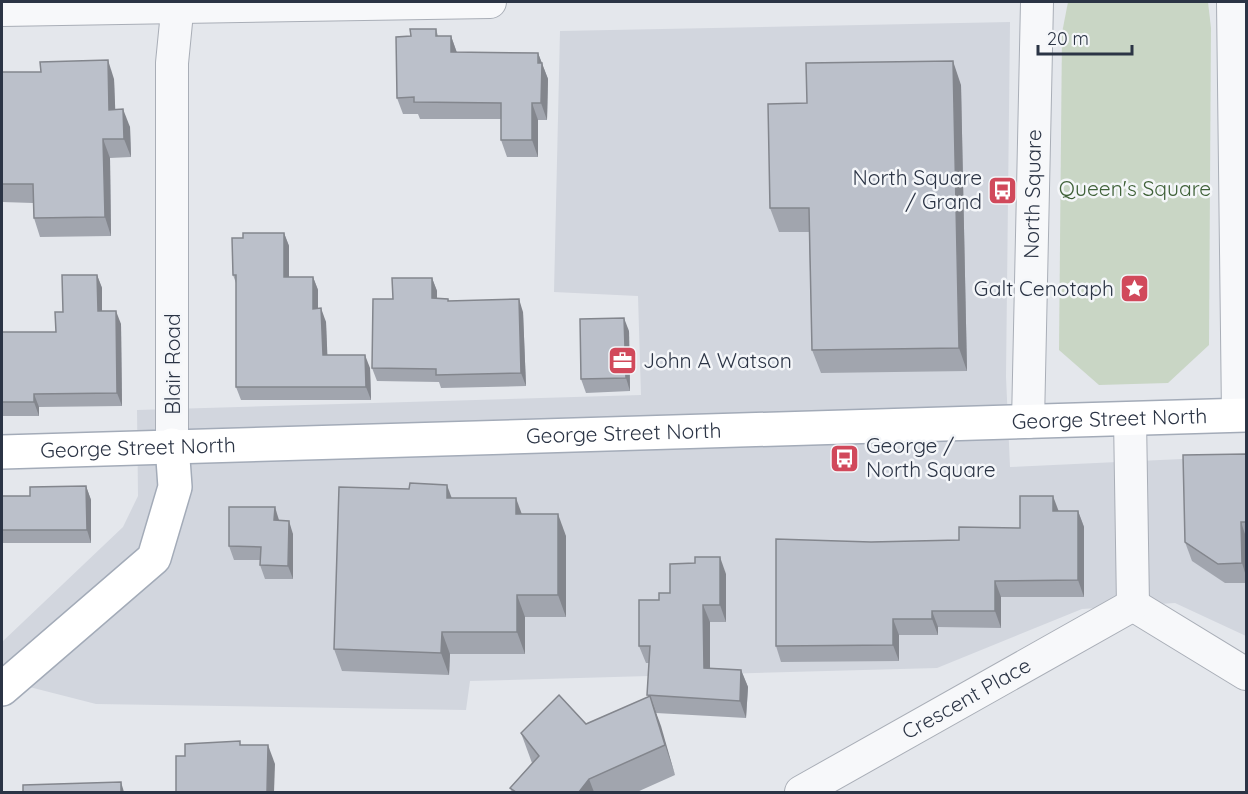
<svg xmlns="http://www.w3.org/2000/svg" width="1248" height="794" viewBox="0 0 1248 794" font-family="Quicksand,sans-serif">
<rect width="100%" height="100%" fill="#e4e7ec"/>
<polygon fill="#d2d6de" points="1010,22 1006,377 1010,467 1246,456 1246,636 1175,603 1082,609 937,668 470,681 466,710 96,704 2,680 2,642 123,527 138,496 137,410 641,395 638,296 554,292 560,31"/>
<polygon fill="#c9d6c5" points="1068,2 1208,2 1211,28 1209,345 1168,383 1099,385 1059,350 1062,33"/>
<g fill="none" stroke-linecap="round" stroke-linejoin="round">
<defs>
<g id="minor">
<polyline points="1233,2 1238,415"/>
<polyline points="2,10 490,2"/>
<polyline points="1130,418 1133,605"/>
<path id="s1" d="M 1028,422 L 1037,2"/>
<polyline points="172,445 172,63 178,2"/>
<polyline points="1133,605 1246,674"/>
<path id="s2" d="M 801,792 L 1133,605"/>
</g>
<g id="major">
<path id="s3" d="M 2,452 L 1246,415"/>
<polyline points="2,689 154,558 175,487 172,445"/>
</g>
</defs>
<use href="#minor" stroke="#a9aeb7" stroke-width="34"/>
<use href="#major" stroke="#a3abb8" stroke-width="36"/>
<use href="#minor" stroke="#f7f8fa" stroke-width="32"/>
<use href="#major" stroke="#fff" stroke-width="33"/>
</g>
<g fill="#a1a5ae">
<polygon points="436,29 438,36 451,36 457,53 538,53 548,79 547,120 538,120 538,157 507,157 501,140 501,119 420,119 418,114 403,114 397,98 411,36"/>
<polygon points="2,72 114,79 115,109 130,127 131,157 110,158 111,236 40,237 34,218 33,203 2,202"/>
<polygon points="961,85 967,371 821,373 812,350 809,232 779,232 770,208 807,103"/>
<polygon points="284,233 289,246 289,277 313,277 318,290 318,308 326,322 327,355 370,368 371,400 241,400 236,387 236,283 233,275 243,238"/>
<polygon points="97,275 102,288 102,311 121,324 122,406 39,407 39,416 2,416 2,332 56,332 63,312"/>
<polygon points="432,278 437,291 437,298 448,299 449,301 523,312 526,386 441,388 439,382 377,381 372,368 393,299"/>
<polygon points="629,331 630,391 586,393 581,379"/>
<polygon points="1246,454 1246,583 1225,583 1192,561 1185,542"/>
<polygon points="86,486 91,500 91,543 2,543 2,496 30,496"/>
<polygon points="452,498 522,514 566,536 566,617 525,617 525,654 450,654 449,675 342,671 334,649"/>
<polygon points="1058,511 1078,511 1084,527 1084,597 1001,597 1001,628 938,627 938,635 899,635 899,661 781,662 776,646 871,542 959,540 1020,528"/>
<polygon points="279,520 293,534 293,579 265,579 260,565 260,560 234,560 229,546"/>
<polygon points="726,574 726,622 710,622 710,668 741,670 748,687 746,718 656,713 675,775 637,792 512,792 510,788 532,763 521,733 586,724 648,697 649,663 646,663 639,646 659,600 670,593"/>
</g>
<g fill="#83868d">
<polygon points="451,36 457,53 451,52"/>
<polygon points="538,53 548,79 547,120 541,103"/>
<polygon points="108,60 114,79 116,128 109,110"/>
<polygon points="953,61 961,85 967,371 959,348"/>
<polygon points="532,103 538,120 538,157 532,140"/>
<polygon points="123,109 130,127 131,157 124,139"/>
<polygon points="103,139 110,158 111,236 105,217"/>
<polygon points="284,233 289,246 289,290 284,277"/>
<polygon points="97,275 102,288 102,325 98,311"/>
<polygon points="313,277 318,290 318,322 313,309"/>
<polygon points="432,278 437,291 437,311 432,298"/>
<polygon points="519,299 523,312 526,386 521,373"/>
<polygon points="321,308 326,322 328,369 323,355"/>
<polygon points="116,311 121,324 122,406 117,393"/>
<polygon points="624,318 629,331 630,391 626,378"/>
<polygon points="365,355 370,368 371,400 366,387"/>
<polygon points="34,394 39,407 39,416 34,402"/>
<polygon points="447,485 455,507 447,498"/>
<polygon points="86,486 91,500 91,543 87,530"/>
<polygon points="1053,496 1059,512 1053,511"/>
<polygon points="516,498 524,520 516,514"/>
<polygon points="275,507 279,520 274,520"/>
<polygon points="1078,511 1084,527 1084,597 1078,580"/>
<polygon points="558,514 566,536 566,617 558,595"/>
<polygon points="289,521 293,534 293,579 288,566"/>
<polygon points="1241,522 1246,537 1246,576 1242,563"/>
<polygon points="720,557 726,574 726,622 720,605"/>
<polygon points="995,581 1001,597 1001,628 995,611"/>
<polygon points="517,595 525,617 525,654 517,632"/>
<polygon points="703,605 710,622 710,685 704,668"/>
<polygon points="932,611 938,627 938,635 932,619"/>
<polygon points="893,619 899,635 899,661 893,645"/>
<polygon points="442,632 450,654 449,675 441,653"/>
<polygon points="741,670 748,687 746,718 740,701"/>
<polygon points="650,696 661,726 675,775 665,745"/>
<polygon points="268,745 275,764 274,792 267,792"/>
<polygon points="589,779 594,792 579,792"/>
<polygon points="121,782 124,792 121,792"/>
</g>
<g fill="#bbc0ca" stroke="#83868d" stroke-width="1.5">
<polygon points="410,29 436,29 436,36 451,36 451,52 538,53 538,63 542,63 541,103 532,103 532,140 501,140 501,103 414,102 414,97 397,98 396,37 411,36"/>
<polygon points="108,60 109,110 123,109 124,139 103,139 105,217 34,218 33,184 2,184 2,72 41,72 40,62"/>
<polygon points="953,61 959,348 812,350 809,208 770,208 768,104 807,103 806,63"/>
<polygon points="243,233 284,233 284,277 313,277 313,309 321,308 323,355 365,355 366,387 236,387 236,275 233,275 232,238 243,238"/>
<polygon points="62,275 97,275 98,311 116,311 117,393 34,394 34,402 2,402 2,332 56,332 55,312 63,312"/>
<polygon points="392,278 432,278 432,298 448,299 448,301 519,299 521,373 436,375 436,369 372,368 373,299 393,299"/>
<polygon points="624,318 626,378 581,379 580,319"/>
<polygon points="1246,454 1246,522 1241,522 1242,563 1218,564 1185,542 1183,455"/>
<polygon points="410,483 447,485 447,498 516,498 516,514 558,514 558,595 517,595 517,632 442,632 441,653 334,649 339,487 409,489"/>
<polygon points="86,486 87,530 2,530 2,496 30,496 30,487"/>
<polygon points="1020,496 1053,496 1053,511 1078,511 1078,580 995,581 995,611 932,611 932,619 893,619 893,645 776,646 776,539 871,542 959,540 959,527 1020,528"/>
<polygon points="229,507 275,507 274,520 289,521 288,566 260,565 261,547 229,546"/>
<polygon points="695,557 720,557 720,605 703,605 704,668 741,670 740,701 647,695 650,646 639,646 639,600 659,600 659,593 670,593 670,564 695,563"/>
<polygon points="559,695 586,724 650,696 665,745 589,779 579,792 516,792 510,788 539,756 521,733"/>
<polygon points="240,741 240,745 268,745 267,792 176,792 176,756 185,756 185,744"/>
<polygon points="121,782 121,792 4,792 23,792 23,785"/>
</g>
<defs>
<symbol id="bus-square" viewBox="-11 -11 22 22"><rect x="-9" y="-9" width="18" height="18" rx="4" fill="#d1495b" stroke="#f4f6f9"/><path d="M-5-6H5V4H4V6H2V4H-2V6H-4V4H-5ZM-3.5-4V0h7V-4ZM-3.5 1.2v1.5H-2V1.2ZM2 1.2v1.5H3.5V1.2Z" fill="#fff"/></symbol>
<symbol id="sight-square" viewBox="-11 -11 22 22"><rect x="-9" y="-9" width="18" height="18" rx="4" fill="#d1495b" stroke="#f4f6f9"/><path d="M0-6L1.8-2.2L6-1.7L2.9 1.2L3.7 5.4L0 3.3L-3.7 5.4L-2.9 1.2L-6-1.7L-1.8-2.2Z" fill="#fff"/></symbol>
<symbol id="office-square" viewBox="-11 -11 22 22"><rect x="-9" y="-9" width="18" height="18" rx="4" fill="#d1495b" stroke="#f4f6f9"/><path d="M-6-3h4V-5.5h4V-3h4V5H-6ZM-1-4.5V-3h2v-1.5ZM-6 0V1H6V0Z" fill="#fff"/></symbol>
</defs>
<g fill-rule="evenodd">
<use href="#bus-square" x="986" y="174" width="33" height="33"/>
<use href="#sight-square" x="1118" y="272" width="33" height="33"/>
<use href="#office-square" x="606" y="344" width="33" height="33"/>
<use href="#bus-square" x="828" y="442" width="33" height="33"/>
</g>
<g text-anchor="middle" stroke-width="5" stroke-linejoin="round" paint-order="stroke">
<g font-size="21" fill="#2b3445" stroke="#f4f6f9" text-anchor="end">
<text x="982" y="185">North Square<tspan x="982" dy="24">/ Grand</tspan></text>
<text x="1114" y="296">Galt Cenotaph</text>
<text x="643" y="368" text-anchor="start">John A Watson</text>
<text x="866" y="453" text-anchor="start">George /<tspan x="866" dy="24">North Square</tspan></text>
</g>
<g font-size="21" fill="#3f6138" stroke="#f4f6f9">
<text x="1135" y="196">Queen's Square</text>
</g>
<g font-size="21" fill="#2b3445" stroke="#f4f6f9">
<text dy="7" stroke="none"><textPath href="#s1" startOffset="228">North Square</textPath></text>
<text transform="translate(173 364) rotate(-90)" y="7">Blair Road</text>
<text dy="7" stroke="none"><textPath href="#s3" startOffset="1108">George Street North</textPath></text>
<text dy="7" stroke="none"><textPath href="#s3" startOffset="622">George Street North</textPath></text>
<text dy="7" stroke="none"><textPath href="#s3" startOffset="136">George Street North</textPath></text>
<text dy="7" stroke="none"><textPath href="#s2" startOffset="190">Crescent Place</textPath></text>
</g>
</g>
<rect width="1248" height="794" fill="none" stroke="#2b3445" stroke-width="6"/>
<path d="M1038 45v9h94v-9" fill="none" stroke="#2b3445" stroke-width="3"/>
<text x="1047" y="45" font-size="18" fill="#2b3445" stroke="#f4f6f9" stroke-width="4.5" paint-order="stroke">20 m</text>
</svg>
